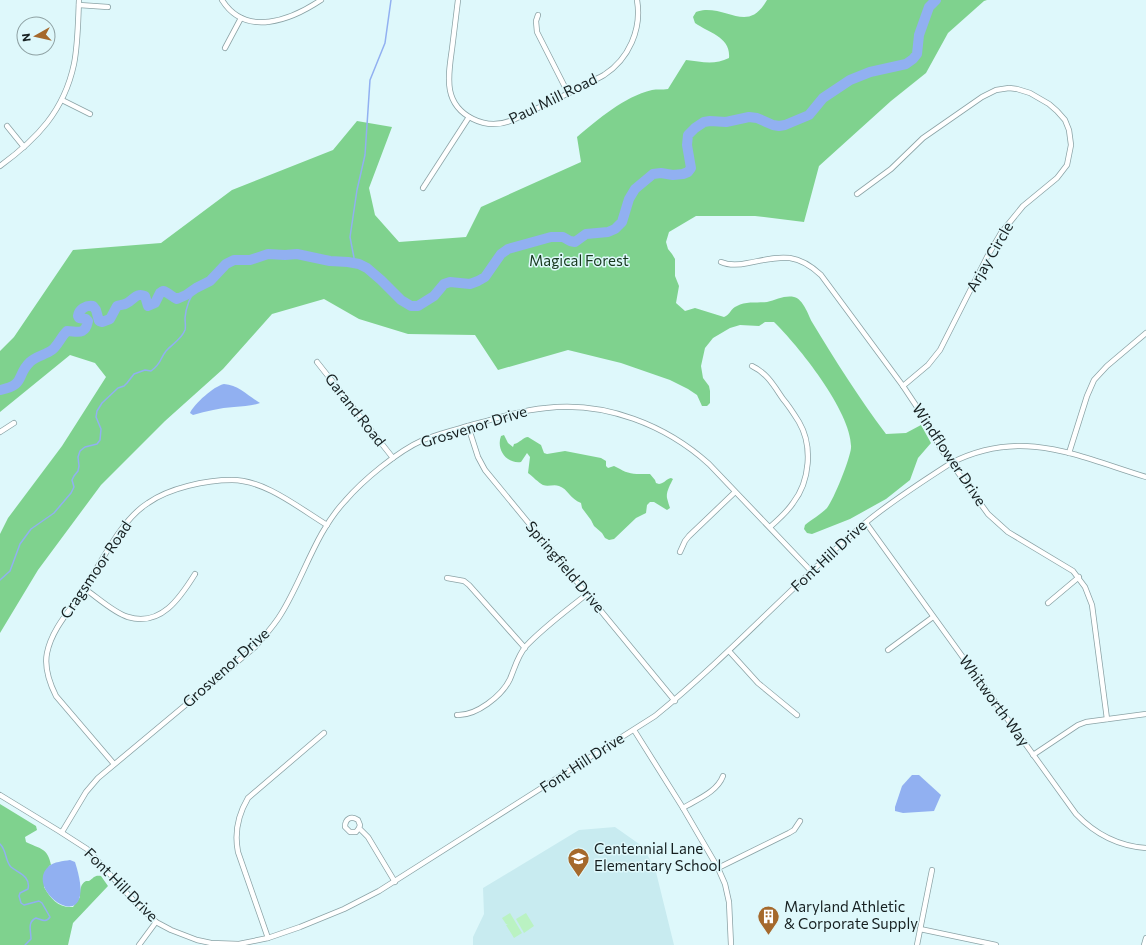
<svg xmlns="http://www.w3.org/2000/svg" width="1146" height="945" viewBox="0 0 1146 945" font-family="Commissioner,sans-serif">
<rect width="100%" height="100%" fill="#def8fb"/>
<polygon fill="#c8ebf0" points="615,827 642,846 655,868 674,945 473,945 473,937 484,914 483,888 579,830"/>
<g fill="#baf2c2">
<polygon points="510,913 522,933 514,938 506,925 508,924 506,924 502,918"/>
<polygon points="526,913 534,926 524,933 516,919"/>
</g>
<g fill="#7fd28e">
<path d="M 767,0 L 987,0 L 984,1 L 948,33 L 926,73 L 891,101 L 819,166 L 804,222 L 755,216 L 696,216 L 669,232 L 666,242 L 668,249 L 672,254 L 675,259 L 675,276 L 679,286 L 676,303 L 685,311 L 695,308 L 724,317 C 730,315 731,308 737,306 C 746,301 758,303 767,302 C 776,300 785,295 794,297 C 803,299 808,314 812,322 C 835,360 859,398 886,434 L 906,433 L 921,425 L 931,443 L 918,458 L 910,480 L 886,499 L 850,519 L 812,534 L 807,533 L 804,529 L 805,525 C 811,520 821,514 827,508 C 834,499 850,459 851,448 C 853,414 798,345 774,322 L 765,322 L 759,326 L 740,325 L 730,328 L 713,338 L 705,348 L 701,366 L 703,378 L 709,386 L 710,391 L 710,403 L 707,406 L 702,406 L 697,395 L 688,389 L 670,380 L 621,363 L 568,350 L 498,370 L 475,335 L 408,334 L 359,319 L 324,299 L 272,314 L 223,369 L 165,421 L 101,485 L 38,570 L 0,633 L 0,534 L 8,518 L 62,446 L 106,377 L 95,363 L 70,355 L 0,412 L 0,351 L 14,337 L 73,250 L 161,243 L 232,190 L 333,150 L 357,121 L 392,127 L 369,188 L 375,215 L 399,242 L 466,237 L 481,207 L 581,162 L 577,137 C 599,119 623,97 652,90 C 657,89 662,90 668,89 L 686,60 C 702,62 715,65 729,58 C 731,37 709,33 695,23 L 693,17 L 696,12 C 699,11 702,10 705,10 C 731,9 749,32 767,0 Z"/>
<path d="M 504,435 L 508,443 L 513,447 L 514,444 C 520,443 523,437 528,437 L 541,445 L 544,453 L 547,454 L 565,451 L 601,458 L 606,461 L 606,466 L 608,468 L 614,466 C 616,467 618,468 620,469 C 629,475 640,474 650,474 L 655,480 L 656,483 L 659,484 C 665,483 666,479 671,478 L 673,479 C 670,485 666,492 667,498 C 668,502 669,505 670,508 L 667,510 L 654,502 L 650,502 L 647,505 L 646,513 L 636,518 L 614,539 L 609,540 L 605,538 L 602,533 L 594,526 L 591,520 L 582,508 L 581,503 C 570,499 568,489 559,486 C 554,484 548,487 543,485 C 539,483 532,476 528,473 L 530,457 L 527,453 L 521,462 C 506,464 496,449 501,436 Z"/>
<path d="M 0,804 L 36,826 L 37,830 L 25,837 L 26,842 C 40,849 48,848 51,865 L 49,866 L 44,887 C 51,899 58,908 73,907 L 80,897 C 80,891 80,884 86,881 C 87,881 88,881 89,881 C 94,878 94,875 101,876 L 108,886 L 73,923 L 68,945 L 0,945 Z"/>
</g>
<g fill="#91b0f1">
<path d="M 224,384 C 239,385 248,396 260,403 C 251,406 244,406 234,407 C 220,408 206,411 193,415 L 190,413 C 194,404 214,386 224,384 Z"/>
<polygon points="912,775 919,775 941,795 934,811 903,813 895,811 895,807 902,786"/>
<path d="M 70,860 L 75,862 C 102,945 20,891 49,866 C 54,862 63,861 70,860 Z"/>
</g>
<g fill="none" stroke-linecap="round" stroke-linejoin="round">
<g stroke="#91b0f1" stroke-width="1.5">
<polyline points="355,263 350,237 357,190 365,155 370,80 385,43 391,0"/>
<path d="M 0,580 L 10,571 L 20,544 L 31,529 L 54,513 L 71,493 L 74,487 L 72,480 L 74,476 L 78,471 L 79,466 L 78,457 L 80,451 L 85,447 L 97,444 L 100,440 L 101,429 L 96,417 L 97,411 L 102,403 L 118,388 L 124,386 L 127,383 L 134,374 L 145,370 L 151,371 C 162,363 159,360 166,351 C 172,344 181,340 185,330 C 186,326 185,322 185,318 C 186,306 190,298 196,288"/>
<path d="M 0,844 C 7,851 5,861 11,867 C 18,873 31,876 28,889 L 20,893 L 19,896 L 21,903 L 24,905 L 39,901 L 42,903 L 50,917 C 46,923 42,920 36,918 C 27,922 31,931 31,939 L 25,945"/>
</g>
<path stroke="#91b0f1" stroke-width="10" d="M 0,390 C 26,385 16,375 30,362 C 36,356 45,355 52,350 C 58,345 61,337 67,331 C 77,331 85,336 88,321 L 86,319 L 79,318 L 78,316 C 79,309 86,305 93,306 L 96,310 L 99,321 L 102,322 L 110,319 L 117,306 C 120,305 124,305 127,303 C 134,300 136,292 145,296 L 148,306 L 155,303 L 160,293 L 163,291 C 168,292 172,297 177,299 L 186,295 L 196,288 L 210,281 L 226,264 L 234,260 L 250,260 L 268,254 L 285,255 L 297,254 L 330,261 L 348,262 L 359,264 L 367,268 L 381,280 L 401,300 L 411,306 L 418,306 L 434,296 L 444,284 L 450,282 L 470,284 L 478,281 L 485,277 L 501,254 L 508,249 L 551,237 L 563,237 L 570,241 L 575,242 L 586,234 L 608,232 L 615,229 L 622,222 L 629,199 L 635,189 L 653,174 L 661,173 L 673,175 L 683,174 L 688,172 L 691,168 L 687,145 L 688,135 L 695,128 L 704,122 L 710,121 L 726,122 L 749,117 L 757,118 L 773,125 L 779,126 L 785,125 L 809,115 L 823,98 L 850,80 L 870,72 L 906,64 L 913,59 L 917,54 L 919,35 L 929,7 L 936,0"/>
<defs>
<g id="street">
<path d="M 222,0 C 246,38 291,20 321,0"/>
<path d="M 458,0 C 456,16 454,33 452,49 C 448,77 443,104 473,119 C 487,126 502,125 515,119 C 534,110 552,101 571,92 C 582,86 593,81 604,75 C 629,59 642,29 637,0"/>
<polyline points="79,5 108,7"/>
<polyline points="538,15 536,21 537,32 568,93"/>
<polyline points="225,48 241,18"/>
<polyline points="62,100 90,114"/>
<polyline points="7,126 24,147"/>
<path d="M 0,166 C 37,139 64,111 74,64 C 78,44 78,21 79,0"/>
<polyline points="423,188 469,117"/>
<polyline points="857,194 891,169 923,138 982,97 996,90 1009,88 1017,89 1030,93 1049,104 1057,111 1065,120 1069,130 1071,145 1067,165 1057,178 1023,206 1001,233 987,257 940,350 928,365 903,386"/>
<path d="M 721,262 C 730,266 739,265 748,263 C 780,257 795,251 821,275 L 903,386 L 927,422 L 941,449 L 988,514 L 1008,532 L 1073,571 L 1085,587 L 1092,605 L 1107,719"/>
<polyline points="317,362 393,458"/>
<path d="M 752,366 C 767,373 774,386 783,399 C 789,406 794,414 799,422 C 813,446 810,481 793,503 C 787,512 778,520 770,527"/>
<polyline points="468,426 478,457 485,470 675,701"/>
<polyline points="0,432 14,423"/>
<polyline points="1069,453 1087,396 1094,380 1107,366 1146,333"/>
<path d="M 866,523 L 1076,814 C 1095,834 1118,846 1146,848"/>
<polyline points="680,552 685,541 689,536 735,492"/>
<polyline points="447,578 464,581 469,585 525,648"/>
<path d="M 85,589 C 97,597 114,613 128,617 C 161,627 180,598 195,574"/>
<polyline points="1048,603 1079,577"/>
<polyline points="888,650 933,617"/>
<polyline points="729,651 758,683 797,715"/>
<path d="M 457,715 C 476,716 502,696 510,679 C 515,667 518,655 526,646 C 544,627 566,611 587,594"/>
<polyline points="634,730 683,808 718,868 725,884 729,902 731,945"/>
<polyline points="1033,755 1078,725 1086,722 1146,714"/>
<path d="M 114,764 L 56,696 C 49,682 44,668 47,653 C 52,628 72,608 85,588 C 102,561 121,520 148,503 C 169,488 206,480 232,480 C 265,480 299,508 327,525"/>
<path d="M 0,795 L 59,831 L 87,849 L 134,901 L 156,922 L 171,930 L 197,940 L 211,943 L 239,944 L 268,938 L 300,927 L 344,909 L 379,891 L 655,716 C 729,656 792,585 864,524 C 890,502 923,481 951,463 C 1022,427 1077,456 1146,477"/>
<path d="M 683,808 C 698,799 717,792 723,776"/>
<path d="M 359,828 L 356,832 L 350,832 L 345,827 C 345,819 351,815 358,820 L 360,825 L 359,828 L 368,837 L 395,882"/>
<path d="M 62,832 L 86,792 L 98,778 L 255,647 C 264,636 274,626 281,614 C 304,577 315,533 345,501 C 363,480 398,451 423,440 C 440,433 458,429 475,424 C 498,418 521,410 546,408 C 605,401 666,425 709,464 L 812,572"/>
<polyline points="718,868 789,833 794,830 800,821"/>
<polyline points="920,929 996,945"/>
<path d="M 268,938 L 238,852 C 234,832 238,815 248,798 L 324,733"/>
<polyline points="139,945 156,922"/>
<polyline points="917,945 932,870"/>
<polyline points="1144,945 1146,938"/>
</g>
</defs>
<use href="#street" stroke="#8ba3a6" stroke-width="6"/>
<use href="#street" stroke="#fff" stroke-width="4.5"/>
</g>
<defs>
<symbol id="school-pin" viewBox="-11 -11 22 30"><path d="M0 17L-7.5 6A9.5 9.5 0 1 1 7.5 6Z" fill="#a5692c" stroke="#def8fb"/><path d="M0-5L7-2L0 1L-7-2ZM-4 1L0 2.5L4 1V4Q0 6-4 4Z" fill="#fff"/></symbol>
<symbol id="building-pin" viewBox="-11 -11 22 30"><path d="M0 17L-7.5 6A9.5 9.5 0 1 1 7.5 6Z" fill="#a5692c" stroke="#def8fb"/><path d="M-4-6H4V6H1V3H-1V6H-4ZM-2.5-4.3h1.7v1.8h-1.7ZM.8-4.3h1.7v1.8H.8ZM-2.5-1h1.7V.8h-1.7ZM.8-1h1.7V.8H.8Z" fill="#fff"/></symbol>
</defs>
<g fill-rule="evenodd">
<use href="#school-pin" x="566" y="846" width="25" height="34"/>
<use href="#building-pin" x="756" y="904" width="25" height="34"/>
</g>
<g text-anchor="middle" stroke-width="3" stroke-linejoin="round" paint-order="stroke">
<g font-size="15" fill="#161f20" stroke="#def8fb">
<text transform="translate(553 99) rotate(-26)" y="5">Paul Mill Road</text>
<text transform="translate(990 257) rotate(-60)" y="5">Arjay Circle</text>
<text transform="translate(355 410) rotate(52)" y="5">Garand Road</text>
<text transform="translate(474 427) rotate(-17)" y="5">Grosvenor Drive</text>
<text transform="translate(949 455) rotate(56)" y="5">Windflower Drive</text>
<text transform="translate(829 556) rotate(-43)" y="5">Font Hill Drive</text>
<text transform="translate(565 567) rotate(50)" y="5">Springfield Drive</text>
<text transform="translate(96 570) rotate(-56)" y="5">Cragsmoor Road</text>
<text transform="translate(226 668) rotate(-42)" y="5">Grosvenor Drive</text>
<text transform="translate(994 701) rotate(54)" y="5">Whitworth Way</text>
<text transform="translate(582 763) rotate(-33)" y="5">Font Hill Drive</text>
<text transform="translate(121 885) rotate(45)" y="5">Font Hill Drive</text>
</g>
<g font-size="15" fill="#17391e" stroke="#def8fb">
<text x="579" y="266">Magical Forest</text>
</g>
<g font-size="15" fill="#161f20" stroke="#def8fb" text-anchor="start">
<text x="594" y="854">Centennial Lane<tspan x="594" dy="17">Elementary School</tspan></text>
<text x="784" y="912">Maryland Athletic<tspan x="784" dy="17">&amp; Corporate Supply</tspan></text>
</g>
</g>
<g transform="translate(36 36) rotate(262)"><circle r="19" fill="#def8fb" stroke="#8ea1a3"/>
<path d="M0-3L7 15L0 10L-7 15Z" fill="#a5692c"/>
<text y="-6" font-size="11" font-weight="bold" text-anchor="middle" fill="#161f20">N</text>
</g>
</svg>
